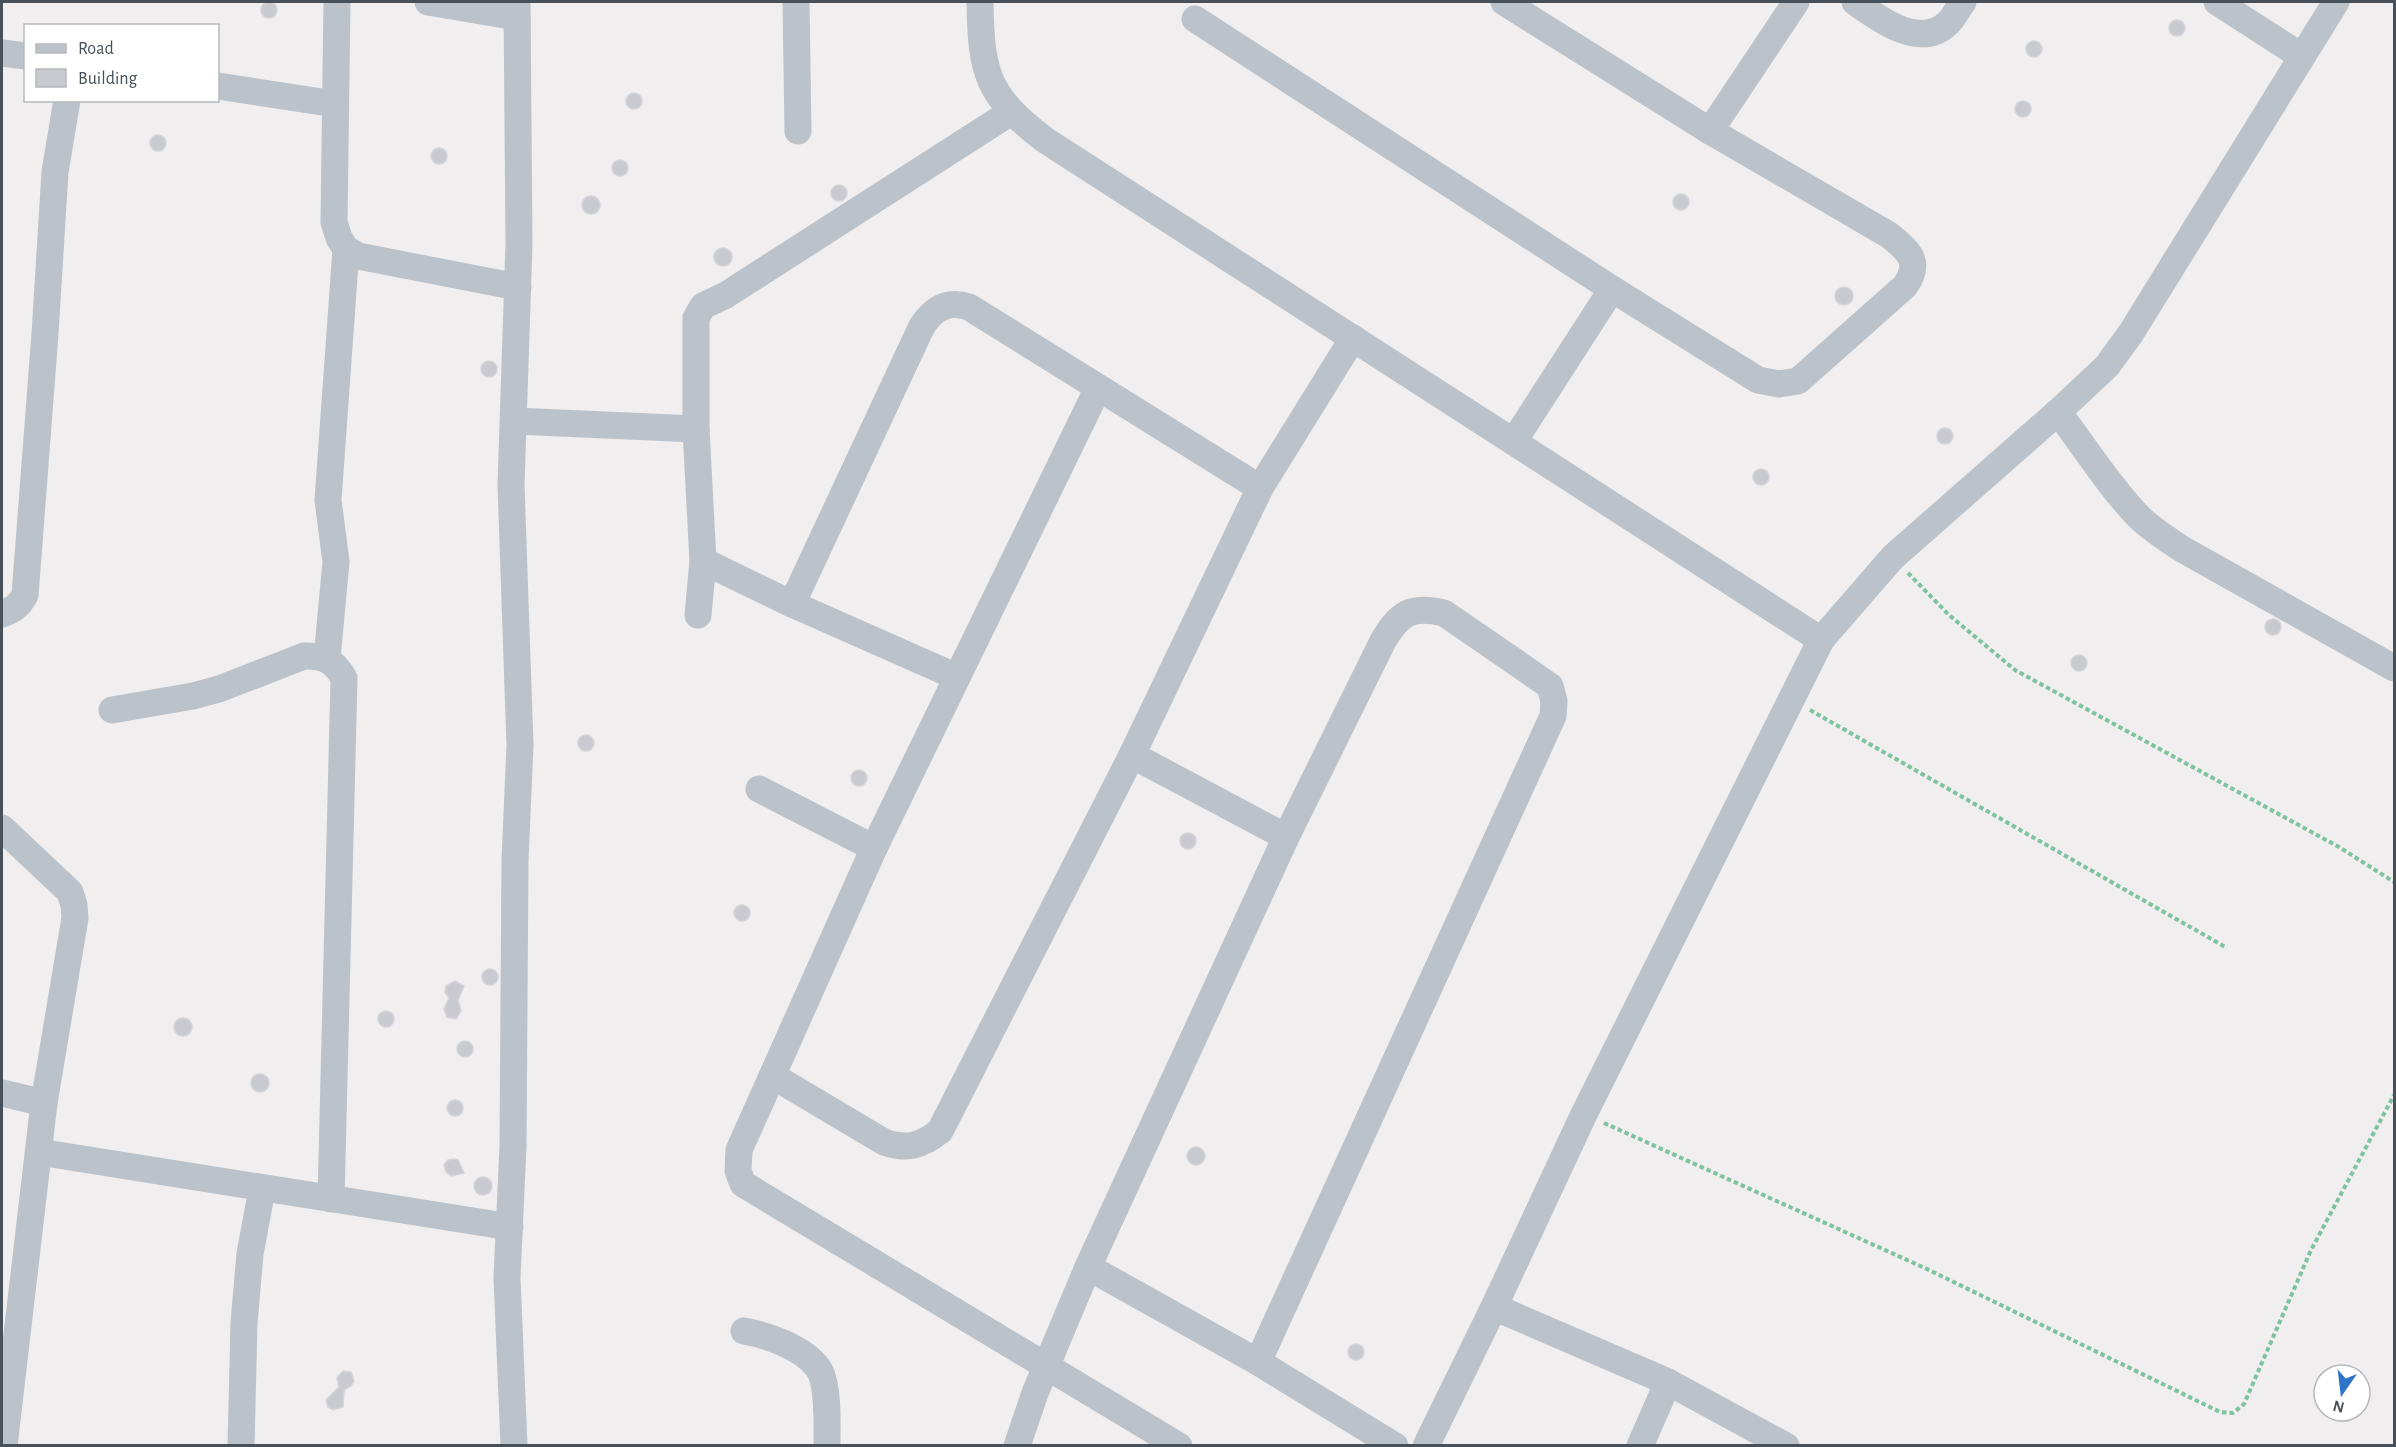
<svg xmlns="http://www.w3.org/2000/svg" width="2396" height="1447" viewBox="0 0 2396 1447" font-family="'Alegreya Sans',sans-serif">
<rect width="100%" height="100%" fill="#f0eeee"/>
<g fill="#c9cad0" stroke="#d2d4d8" stroke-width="1.5">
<circle cx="269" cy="10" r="8"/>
<circle cx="2177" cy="28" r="8"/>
<circle cx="2034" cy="49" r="8"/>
<circle cx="634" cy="101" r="8"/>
<circle cx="2023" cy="109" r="8"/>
<circle cx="158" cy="143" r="8"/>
<circle cx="439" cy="156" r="8"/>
<circle cx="620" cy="168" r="8"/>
<circle cx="839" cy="193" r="8"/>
<circle cx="1681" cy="202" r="8"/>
<circle cx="591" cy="205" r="9"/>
<circle cx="723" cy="257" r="9"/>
<circle cx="1844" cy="296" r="9"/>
<circle cx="489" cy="369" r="8"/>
<circle cx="1945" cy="436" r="8"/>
<circle cx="1761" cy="477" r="8"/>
<circle cx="2273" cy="627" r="8"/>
<circle cx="2079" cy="663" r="8"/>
<circle cx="586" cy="743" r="8"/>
<circle cx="859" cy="778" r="8"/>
<circle cx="1188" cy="841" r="8"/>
<circle cx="742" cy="913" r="8"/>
<circle cx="490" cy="977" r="8"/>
<polygon points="455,981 464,986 458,1000 461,1011 456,1019 447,1017 444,1009 449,998 445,992 446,986"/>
<circle cx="386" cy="1019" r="8"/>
<circle cx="183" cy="1027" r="9"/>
<circle cx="465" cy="1049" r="8"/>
<circle cx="260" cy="1083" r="9"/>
<circle cx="455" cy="1108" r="8"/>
<circle cx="1196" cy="1156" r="9"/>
<polygon points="454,1159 458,1160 464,1173 451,1176 446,1172 444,1165 448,1160"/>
<circle cx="483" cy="1186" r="9"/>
<circle cx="1356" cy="1352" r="8"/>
<polygon points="343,1371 351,1372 354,1381 351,1386 344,1390 343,1407 333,1410 328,1407 326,1400 339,1387 337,1378"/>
</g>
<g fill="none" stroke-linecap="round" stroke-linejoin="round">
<g stroke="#7dc39f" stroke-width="4" stroke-dasharray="4.5 3" stroke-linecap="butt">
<polyline points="1908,573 1949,615 2015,670 2339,847 2394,882"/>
<polyline points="1810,710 2227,948"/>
<polyline points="1604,1123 1927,1269 2220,1412 2233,1413 2244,1404 2311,1250 2394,1095"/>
</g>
<g stroke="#bbc2c9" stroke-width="27">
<polyline points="337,2 334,222 339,238 346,249 358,256 518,287"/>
<polyline points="428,2 517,17"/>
<polyline points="796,2 798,131"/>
<path d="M 980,2 C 981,73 987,96 1045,140 L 1821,640"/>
<path d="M 1855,2 C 1879,19 1921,51 1949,22 C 1955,16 1958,8 1963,2"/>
<polyline points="2217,2 2301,56"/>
<path d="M 1195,19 L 1612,289 L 1758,380 L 1779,384 L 1798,381 L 1905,286 C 1922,262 1909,251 1889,235 L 1710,131 L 1504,2"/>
<polyline points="2,53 26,56"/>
<polyline points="218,86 335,104"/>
<polyline points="1710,131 1796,2"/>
<polyline points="1098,388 874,848 739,1150 738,1171 743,1184 1179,1446"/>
<path d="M 2058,412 C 2084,446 2109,486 2138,516 C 2151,529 2167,539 2182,549 L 2394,668"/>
<polyline points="514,421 696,429"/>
<polyline points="1514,441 1612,289"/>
<polyline points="703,561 792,604 957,677"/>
<path d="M 792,604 L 922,326 C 934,308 948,300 969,307 L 1260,488"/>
<path d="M 2,614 C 13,610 19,606 25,595 L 45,334 L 55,172 L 67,100"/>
<polyline points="698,615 703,561 696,429 696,318 703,306 726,295 1011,112"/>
<polyline points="327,658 336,562 328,500 346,249"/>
<path d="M 112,710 L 193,696 L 219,689 L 304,656 C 324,655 334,661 344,678 L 331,1199"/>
<polyline points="1132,755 1286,837"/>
<polyline points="759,789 874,848"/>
<polyline points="2,828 70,892 74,905 75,918 44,1103 4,1446"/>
<path d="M 773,1076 L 884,1142 C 907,1150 921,1146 940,1131 L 1132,755 L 1260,488 L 1353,338"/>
<polyline points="2,1093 44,1103"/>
<polyline points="39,1152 510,1227"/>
<polyline points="1088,1267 1258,1362 1395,1446"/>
<polyline points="1494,1307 1668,1382 1786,1446"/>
<path d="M 744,1331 C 767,1335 804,1348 818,1368 C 829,1383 827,1426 827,1446"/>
<polyline points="241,1446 244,1323 250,1254 262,1189"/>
<polyline points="514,1446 507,1278 513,1146 515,861 520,745 511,485 519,244 517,2"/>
<path d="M 1017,1446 L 1035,1393 L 1088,1267 L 1286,837 L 1383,641 C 1399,613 1412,605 1444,613 L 1550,686 L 1554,701 L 1553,716 L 1258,1362"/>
<polyline points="1426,1446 1494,1307 1584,1114 1821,640 1893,557 2058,412 2107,366 2131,333 2336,2"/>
<polyline points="1640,1446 1668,1382"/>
</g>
</g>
<rect width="2396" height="1447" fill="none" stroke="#485159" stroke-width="6"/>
<rect x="24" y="24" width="195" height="78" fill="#ffffff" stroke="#b6b9bd" stroke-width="1.5"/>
<rect x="36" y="44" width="30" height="9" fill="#bbc2c9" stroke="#b6b9bd" stroke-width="1.5"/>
<text x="78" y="54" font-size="18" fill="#485159">Road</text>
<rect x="36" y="69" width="30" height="18" fill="#c9cad0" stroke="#b6b9bd" stroke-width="1.5"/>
<text x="78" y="84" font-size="18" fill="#485159">Building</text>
<g transform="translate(2342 1393) rotate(194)"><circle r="28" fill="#ffffff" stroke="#b6b9bd" stroke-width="1.5"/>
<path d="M0-4.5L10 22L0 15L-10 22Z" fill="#2e75c9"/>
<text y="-9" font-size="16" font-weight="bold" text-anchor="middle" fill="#485159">N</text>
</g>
</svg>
